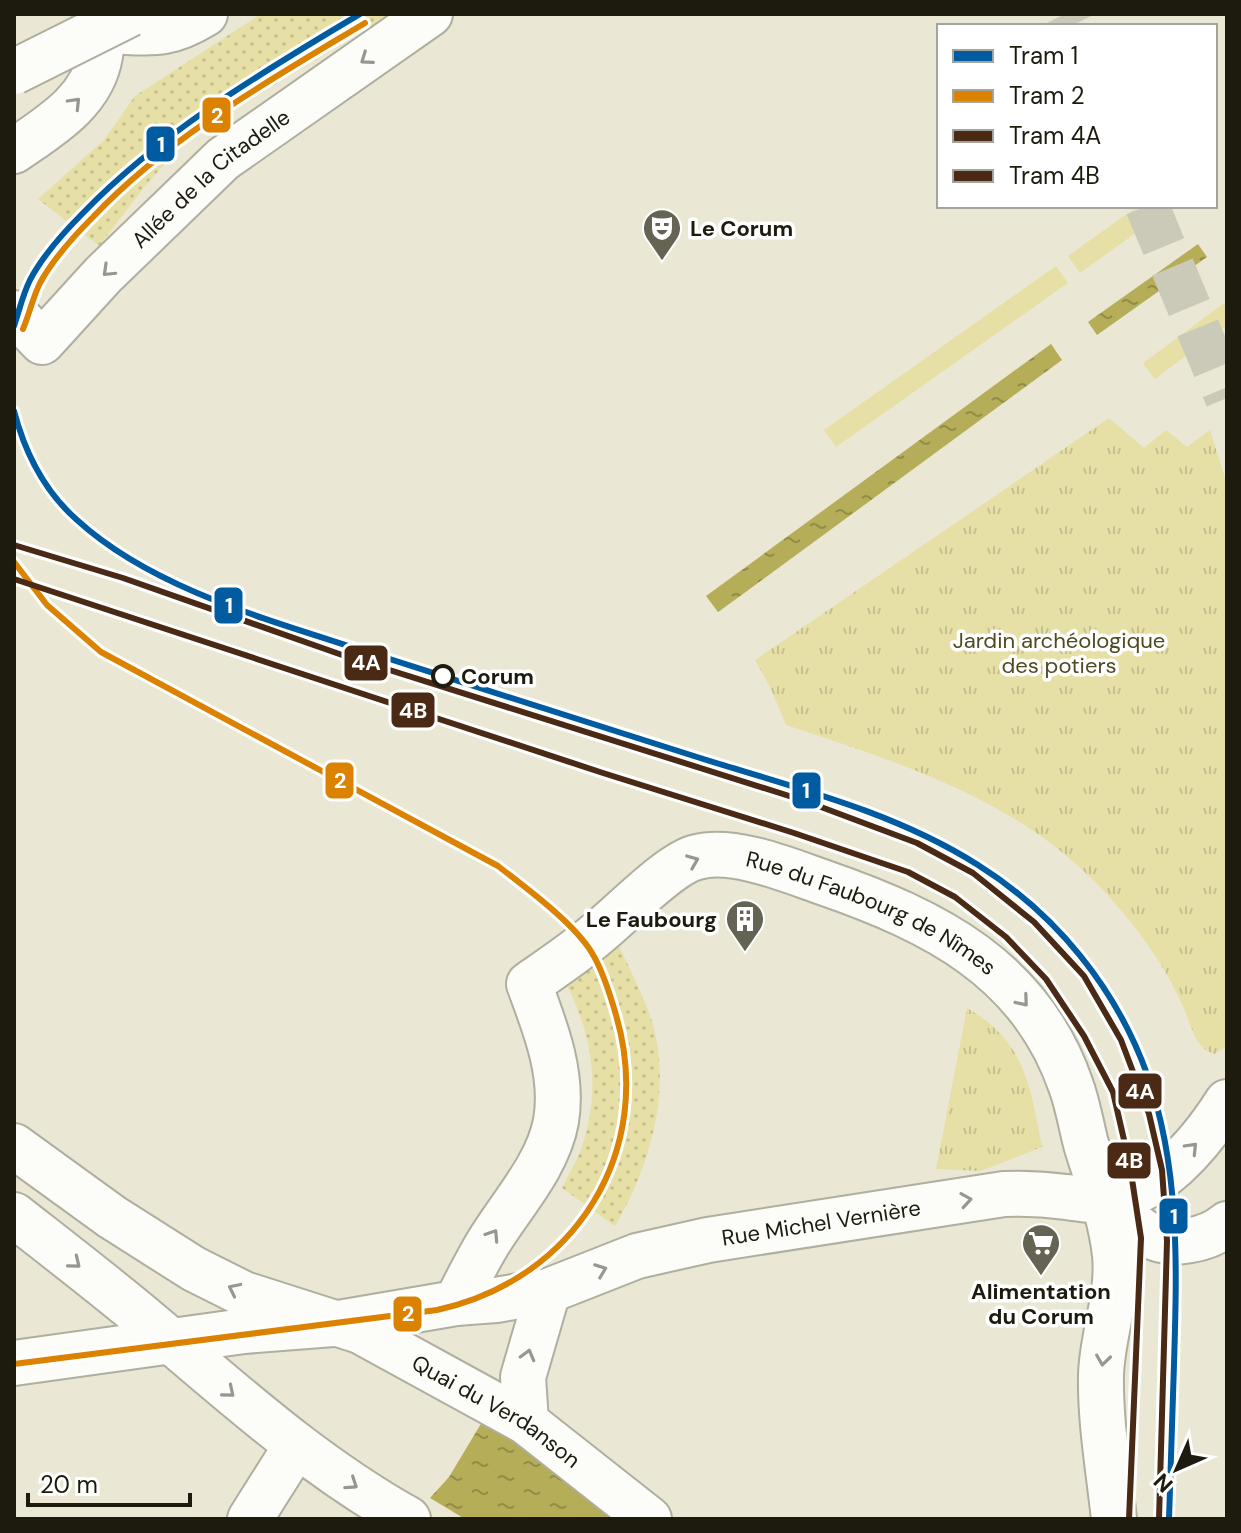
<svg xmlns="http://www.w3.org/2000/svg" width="1241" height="1533" viewBox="0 0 1241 1533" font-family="'DM Sans',sans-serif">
<defs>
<pattern id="grass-dots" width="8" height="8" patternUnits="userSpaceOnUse" patternTransform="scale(2)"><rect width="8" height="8" fill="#e6e0a6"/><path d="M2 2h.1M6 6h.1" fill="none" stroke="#c5c08e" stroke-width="1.8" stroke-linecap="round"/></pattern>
<pattern id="park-tufts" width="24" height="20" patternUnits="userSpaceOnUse" patternTransform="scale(2)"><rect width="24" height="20" fill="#e6e0a6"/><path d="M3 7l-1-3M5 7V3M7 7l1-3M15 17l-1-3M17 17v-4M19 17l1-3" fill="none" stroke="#c5c08e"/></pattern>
<pattern id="water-ripples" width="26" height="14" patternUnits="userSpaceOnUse" patternTransform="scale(2)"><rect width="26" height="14" fill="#b6ad58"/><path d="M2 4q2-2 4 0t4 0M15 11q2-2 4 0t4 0" fill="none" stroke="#938c47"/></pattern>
</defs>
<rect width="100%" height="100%" fill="#eae8d5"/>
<g fill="url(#grass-dots)">
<polygon points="261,14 391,14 226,115 179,148 145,186 99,246 38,199 104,140 135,96"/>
<path d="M 619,946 C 631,972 645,998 653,1025 C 672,1093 649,1168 615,1226 L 562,1188 C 569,1173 579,1158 583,1143 C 601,1088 592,1032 565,982 Z"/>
</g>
<g fill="url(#park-tufts)">
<path d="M 1109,418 L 1144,448 L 1166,430 L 1187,447 L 1210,430 L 1227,484 L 1227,1046 L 1215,1054 C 1194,1049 1191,1023 1183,1006 C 1162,959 1127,913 1090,877 C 1004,794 896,762 786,725 L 771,689 L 755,660 Z"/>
<path d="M 967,1008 C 1026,1042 1030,1086 1042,1147 L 981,1171 L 936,1169 Z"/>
</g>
<g fill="#e6e0a6">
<polygon points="1138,206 1173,206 1080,273 1068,256"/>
<polygon points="1056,266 1068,283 836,447 824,430"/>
<polygon points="1227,301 1227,325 1155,379 1143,363"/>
</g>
<g fill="url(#water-ripples)">
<polygon points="1198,244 1207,257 1097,335 1088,322"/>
<polygon points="1051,344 1062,360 743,594 718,612 706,596"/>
<polygon points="482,1422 576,1480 617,1519 465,1519 430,1498 449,1477"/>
</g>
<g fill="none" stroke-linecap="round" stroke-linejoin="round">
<g stroke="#cbc9b7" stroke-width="44" stroke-dasharray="44 22" stroke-linecap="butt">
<polyline points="1065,14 1071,26"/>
<polyline points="1147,206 1227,398"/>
</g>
<defs>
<g id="minor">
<path d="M 104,31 C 149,32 164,39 205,14"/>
<path id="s1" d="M 14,313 L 42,342 L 103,275 L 223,159 L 430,14"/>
<path d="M 1103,1201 C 1118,1212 1133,1226 1149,1235 C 1171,1248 1208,1240 1227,1224"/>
<path id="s2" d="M 456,1303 C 466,1283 476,1263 488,1243 C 511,1205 548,1166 556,1121 C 564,1074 545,1027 529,984 C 552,968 576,952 597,934 C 621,915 670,863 697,857 C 734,847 790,871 825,883 C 934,921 1031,969 1071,1086 C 1078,1105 1081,1125 1086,1144 C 1097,1180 1111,1218 1115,1255 C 1119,1296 1102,1335 1101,1375 C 1100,1422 1109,1472 1114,1519"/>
<path id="s3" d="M 14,1363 L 244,1331 L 333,1324 L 456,1303 L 496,1300 L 548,1291 L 637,1256 L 708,1240 L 1004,1194 C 1025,1193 1045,1194 1066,1197 C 1078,1198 1092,1202 1104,1200 C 1159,1194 1199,1146 1227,1102"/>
<polyline points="526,1422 523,1377 548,1291"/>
<polyline points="250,1519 296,1446"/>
</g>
<g id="major">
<path d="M 14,151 C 50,126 92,102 100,56 C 103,34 106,34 95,14"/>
<path id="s4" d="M 14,1146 L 112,1217 L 194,1269 L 244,1294 L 360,1331 L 526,1422 L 649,1519"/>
<path d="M 14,1215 C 60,1251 107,1287 152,1325 C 236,1396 312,1465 408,1519"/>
</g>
</defs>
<use href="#minor" stroke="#afae9f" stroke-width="48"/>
<use href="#major" stroke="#afae9f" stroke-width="48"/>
<use href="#minor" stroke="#fcfcf9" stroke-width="44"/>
<use href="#major" stroke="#fcfcf9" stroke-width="44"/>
<defs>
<polyline id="minor-bridge" points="14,72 130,14"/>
</defs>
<use href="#minor-bridge" stroke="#afae9f" stroke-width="48" stroke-linecap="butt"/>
<use href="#minor-bridge" stroke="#fcfcf9" stroke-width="44"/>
<defs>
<g id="tram-1">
<path d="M 14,326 C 19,311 23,294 30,280 C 43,255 64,232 83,213 C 162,131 263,72 360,14"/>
<path d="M 14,411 C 25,453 44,491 77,520 C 148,585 258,617 349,646 C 465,683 581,721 697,757 C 792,787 893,811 978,865 C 1056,914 1116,988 1147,1074 C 1180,1167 1177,1266 1174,1364 C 1172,1415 1171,1467 1169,1519"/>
</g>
<g id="tram-2">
<path d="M 23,329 C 29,315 33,297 40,283 C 53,259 73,237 93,217 C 170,136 270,80 365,23"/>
<path d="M 14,562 L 47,605 L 101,652 L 498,866 C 526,888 574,923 592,953 C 603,971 610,994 616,1015 C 656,1151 575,1280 437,1310 L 14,1364"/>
</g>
<polyline id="tram-3" points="14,545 123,578 345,656 805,801 917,843 973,873 1034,922 1084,976 1121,1040 1149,1114 1162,1170 1167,1241 1159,1519"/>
<polyline id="tram-4" points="14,579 603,773 794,833 908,872 955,897 1006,937 1046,979 1084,1036 1113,1092 1130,1166 1141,1238 1129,1519"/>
</defs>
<use href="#tram-1" stroke="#fff" stroke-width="12"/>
<use href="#tram-2" stroke="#fff" stroke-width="12"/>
<use href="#tram-3" stroke="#fff" stroke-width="12"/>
<use href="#tram-4" stroke="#fff" stroke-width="12"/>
<use href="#tram-1" stroke="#005ba1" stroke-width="6"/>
<use href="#tram-2" stroke="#dc8201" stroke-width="6"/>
<use href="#tram-3" stroke="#4a2a15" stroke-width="6"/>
<use href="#tram-4" stroke="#4a2a15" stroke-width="6"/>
</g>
<defs><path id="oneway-chevron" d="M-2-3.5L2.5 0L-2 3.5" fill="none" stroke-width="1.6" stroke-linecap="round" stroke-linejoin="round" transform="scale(2)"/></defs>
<g stroke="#97978f">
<use href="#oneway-chevron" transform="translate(366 59) rotate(145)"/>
<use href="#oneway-chevron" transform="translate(75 103) rotate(-46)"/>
<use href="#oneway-chevron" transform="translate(108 271) rotate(136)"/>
<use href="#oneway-chevron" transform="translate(693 861) rotate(-22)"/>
<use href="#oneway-chevron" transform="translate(1023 1001) rotate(50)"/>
<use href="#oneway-chevron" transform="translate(1192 1148) rotate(-46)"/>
<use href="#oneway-chevron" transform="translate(966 1200) rotate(-9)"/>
<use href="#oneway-chevron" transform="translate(493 1235) rotate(-57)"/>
<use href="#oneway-chevron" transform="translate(75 1263) rotate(39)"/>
<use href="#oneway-chevron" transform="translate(601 1270) rotate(-21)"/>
<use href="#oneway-chevron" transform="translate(234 1289) rotate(-154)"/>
<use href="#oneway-chevron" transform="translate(528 1355) rotate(-75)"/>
<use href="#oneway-chevron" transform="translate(1103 1360) rotate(98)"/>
<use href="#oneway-chevron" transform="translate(229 1392) rotate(40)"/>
<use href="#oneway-chevron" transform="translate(352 1484) rotate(34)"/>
</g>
<defs>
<symbol id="theatre-pin" viewBox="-11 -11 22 30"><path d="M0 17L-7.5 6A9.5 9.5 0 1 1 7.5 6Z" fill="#646354" stroke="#fff"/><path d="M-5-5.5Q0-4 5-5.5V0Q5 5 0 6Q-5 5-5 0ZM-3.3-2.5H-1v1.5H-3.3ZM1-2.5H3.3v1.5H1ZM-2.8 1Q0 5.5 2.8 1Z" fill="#fff"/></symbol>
<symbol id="building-pin" viewBox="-11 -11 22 30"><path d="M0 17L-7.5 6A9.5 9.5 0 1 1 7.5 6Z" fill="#646354" stroke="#fff"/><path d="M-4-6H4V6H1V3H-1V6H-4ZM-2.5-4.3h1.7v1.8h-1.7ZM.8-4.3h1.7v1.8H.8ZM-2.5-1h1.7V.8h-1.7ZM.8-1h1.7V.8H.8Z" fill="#fff"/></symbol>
<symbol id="supermarket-pin" viewBox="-11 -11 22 30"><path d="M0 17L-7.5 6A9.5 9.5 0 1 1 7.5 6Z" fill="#646354" stroke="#fff"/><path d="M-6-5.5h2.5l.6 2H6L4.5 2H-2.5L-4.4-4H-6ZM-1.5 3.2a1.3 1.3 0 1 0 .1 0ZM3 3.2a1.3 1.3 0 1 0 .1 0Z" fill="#fff"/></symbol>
</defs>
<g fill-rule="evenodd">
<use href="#theatre-pin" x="640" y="206" width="44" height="60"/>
<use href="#building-pin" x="723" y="897" width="44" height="60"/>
<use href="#supermarket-pin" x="1019" y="1221" width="44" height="60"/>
</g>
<circle fill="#fff" stroke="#1c1b0e" stroke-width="4" cx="443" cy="676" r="10"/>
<g text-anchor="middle" stroke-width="7" stroke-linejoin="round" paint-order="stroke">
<g font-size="22" fill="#1c1b0e" stroke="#fff">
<text dy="8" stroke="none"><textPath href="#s1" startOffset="276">Allée de la Citadelle</textPath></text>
<text dy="8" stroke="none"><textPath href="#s2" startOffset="748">Rue du Faubourg de Nîmes</textPath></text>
<text dy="8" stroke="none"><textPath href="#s3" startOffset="822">Rue Michel Vernière</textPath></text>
<text dy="8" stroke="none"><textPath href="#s4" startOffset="554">Quai du Verdanson</textPath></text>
</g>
<g font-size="22" font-weight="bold" fill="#1c1b0e" stroke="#fff" text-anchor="start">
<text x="690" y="236">Le Corum</text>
<text x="717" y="927" text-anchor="end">Le Faubourg</text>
<text x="1041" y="1299" text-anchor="middle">Alimentation<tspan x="1041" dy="25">du Corum</tspan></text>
</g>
<g font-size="22" fill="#4f4a1f" stroke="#fff">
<text x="1059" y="648">Jardin archéologique<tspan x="1059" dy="25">des potiers</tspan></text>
</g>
<g font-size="22" font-weight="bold" fill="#1c1b0e" stroke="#fff" text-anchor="start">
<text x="461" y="684">Corum</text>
</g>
</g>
<g stroke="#fff" stroke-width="3">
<rect x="201" y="96" width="31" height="38" rx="8" fill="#dc8201"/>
<rect x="145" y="125" width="31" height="38" rx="8" fill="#005ba1"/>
<rect x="213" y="586" width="31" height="39" rx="8" fill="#005ba1"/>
<rect x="343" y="644" width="46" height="38" rx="8" fill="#4a2a15"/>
<rect x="390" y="691" width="46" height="38" rx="8" fill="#4a2a15"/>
<rect x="324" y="761" width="31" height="39" rx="8" fill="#dc8201"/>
<rect x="791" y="771" width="31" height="39" rx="8" fill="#005ba1"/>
<rect x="1117" y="1072" width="46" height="38" rx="8" fill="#4a2a15"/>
<rect x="1106" y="1141" width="46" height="39" rx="8" fill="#4a2a15"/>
<rect x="1158" y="1197" width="31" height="38" rx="8" fill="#005ba1"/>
<rect x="392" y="1295" width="31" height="38" rx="8" fill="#dc8201"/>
</g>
<g font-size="22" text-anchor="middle" font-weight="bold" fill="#fff">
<text x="217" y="123">2</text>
<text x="161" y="152">1</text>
<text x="229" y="613">1</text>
<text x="366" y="670">4A</text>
<text x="413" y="718">4B</text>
<text x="340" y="788">2</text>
<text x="806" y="798">1</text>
<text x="1140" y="1099">4A</text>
<text x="1129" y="1168">4B</text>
<text x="1174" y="1224">1</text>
<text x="408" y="1321">2</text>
</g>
<rect width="1241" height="1533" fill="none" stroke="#1c1b0e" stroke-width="32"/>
<rect x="937" y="24" width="280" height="184" fill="#ffffff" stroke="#a4a49f" stroke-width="2"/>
<rect x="953" y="50" width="40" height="12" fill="#005ba1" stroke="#a4a49f" stroke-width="2"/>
<text x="1009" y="64" font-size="24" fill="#1c1b0e">Tram 1</text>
<rect x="953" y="90" width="40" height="12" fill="#dc8201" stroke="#a4a49f" stroke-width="2"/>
<text x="1009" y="104" font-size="24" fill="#1c1b0e">Tram 2</text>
<rect x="953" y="130" width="40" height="12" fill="#4a2a15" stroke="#a4a49f" stroke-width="2"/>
<text x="1009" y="144" font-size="24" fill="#1c1b0e">Tram 4A</text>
<rect x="953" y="170" width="40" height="12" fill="#4a2a15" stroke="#a4a49f" stroke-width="2"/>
<text x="1009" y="184" font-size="24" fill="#1c1b0e">Tram 4B</text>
<g transform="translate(1177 1469) rotate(225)" stroke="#ffffff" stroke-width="6" paint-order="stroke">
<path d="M0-6L14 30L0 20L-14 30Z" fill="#1c1b0e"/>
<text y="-12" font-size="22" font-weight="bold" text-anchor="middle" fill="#1c1b0e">N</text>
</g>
<path d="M28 1493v12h162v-12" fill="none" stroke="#1c1b0e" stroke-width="4"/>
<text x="40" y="1493" font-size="24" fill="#1c1b0e" stroke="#ffffff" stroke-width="6" paint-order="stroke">20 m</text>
</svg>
